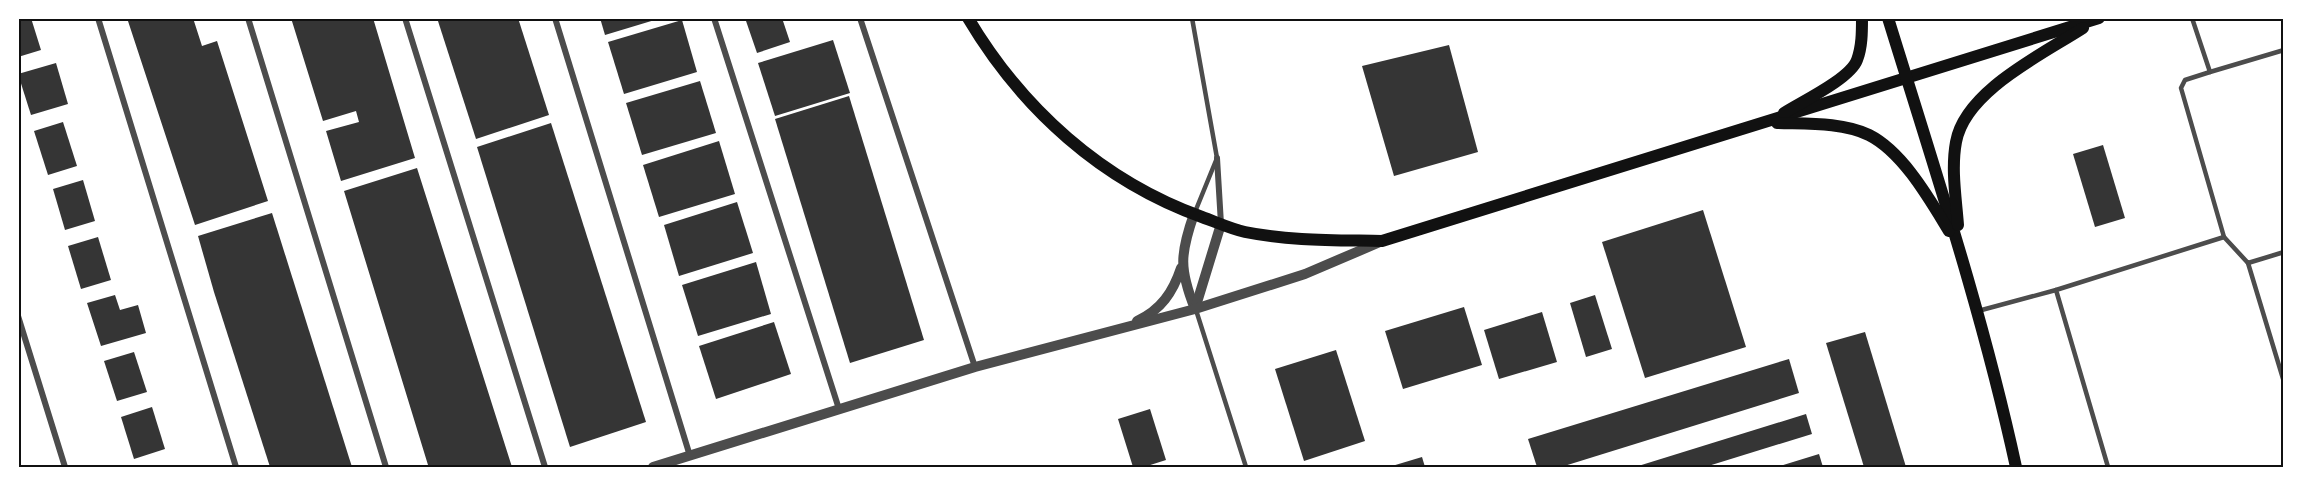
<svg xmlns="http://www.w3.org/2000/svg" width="2302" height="485" viewBox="0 0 2302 485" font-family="'Sofia Sans Condensed',sans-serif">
<rect width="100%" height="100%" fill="#fff"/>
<g fill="#353535">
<polygon points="18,18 31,18 41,50 18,57"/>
<polygon points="127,18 193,18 202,46 217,41 268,201 195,225"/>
<polygon points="291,18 373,18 415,158 341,181 326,131 359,122 356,111 323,121"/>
<polygon points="437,18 518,18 549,115 476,139"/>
<polygon points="600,18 657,18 658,19 605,35"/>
<polygon points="745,18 782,18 790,42 757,53"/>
<polygon points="682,20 697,72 624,94 608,42"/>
<polygon points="833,40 850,93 775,116 758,63"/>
<polygon points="1449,45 1478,152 1394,176 1362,66"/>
<polygon points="56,63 68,104 31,115 18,74"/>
<polygon points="700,81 716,133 642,155 626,103"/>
<polygon points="849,96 924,340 850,363 775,119"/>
<polygon points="63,122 77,166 48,175 34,131"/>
<polygon points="551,123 646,422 570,447 477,147"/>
<polygon points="719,141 735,194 659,217 643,165"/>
<polygon points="2103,145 2125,218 2095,227 2073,154"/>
<polygon points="417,168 512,467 428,467 428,465 344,191"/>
<polygon points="83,180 95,221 65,230 53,189"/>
<polygon points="737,202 753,253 679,276 664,225"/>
<polygon points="1703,210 1746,347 1645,378 1602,242"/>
<polygon points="272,213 352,467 270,467 214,292 198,236"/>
<polygon points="98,237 111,280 81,289 68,246"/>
<polygon points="756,262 771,314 698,336 682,285"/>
<polygon points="115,295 120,310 138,305 146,333 101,346 87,303"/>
<polygon points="1595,295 1612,349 1586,357 1570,303"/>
<polygon points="1464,307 1482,365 1403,389 1385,331"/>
<polygon points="1542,312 1557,362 1499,379 1484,330"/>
<polygon points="774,322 791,374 716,399 699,346"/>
<polygon points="1865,332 1906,467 1864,467 1826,343"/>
<polygon points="1336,350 1365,441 1304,461 1275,369"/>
<polygon points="134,352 147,392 117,401 104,361"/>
<polygon points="1789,359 1799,393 1561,467 1537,467 1528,439"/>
<polygon points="152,407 165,449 134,459 121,417"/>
<polygon points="1150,409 1166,460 1144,467 1133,467 1118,419"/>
<polygon points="1806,414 1812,434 1705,467 1635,467"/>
<polygon points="1819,454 1823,467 1780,467 1780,466"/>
<polygon points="1422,457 1425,467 1392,467 1392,466"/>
</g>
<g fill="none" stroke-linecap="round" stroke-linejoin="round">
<g stroke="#4c4c4c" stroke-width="4.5">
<polyline points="1192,18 1217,158 1195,212"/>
<polyline points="2192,18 2210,72 2185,80 2181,88 2224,237 2248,263 2284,252"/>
<polyline points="2210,72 2284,50"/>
<polyline points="2248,263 2284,382"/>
<polyline points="1196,310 1246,467"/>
<polyline points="1978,311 2056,290"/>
<polyline points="2108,467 2056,290 2224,237"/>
</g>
<g stroke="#4c4c4c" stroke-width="6">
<polyline points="98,18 236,467"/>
<polyline points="248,18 386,467"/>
<polyline points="405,18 545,467"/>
<polyline points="555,18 690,456"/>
<polyline points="714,18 839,409"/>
<polyline points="860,18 975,367"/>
<polyline points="1217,158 1221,224"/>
<polyline points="18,316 65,467"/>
</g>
<g stroke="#4c4c4c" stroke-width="10">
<path d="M 1194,214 C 1180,254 1179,269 1195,309"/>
<polyline points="1195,309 1221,224"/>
<path d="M 1137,321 C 1161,310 1173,292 1181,268"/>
<polyline points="653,467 975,367 1195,309 1305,274 1380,242"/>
</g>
<g stroke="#111" stroke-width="12">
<path d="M 968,18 C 1022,109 1102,181 1202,217 C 1216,222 1231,229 1245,232 C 1290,241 1336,240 1382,241 L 2099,18"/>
<path d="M 1888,18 C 1934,167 1983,315 2016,467"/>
<path d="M 1784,113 C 1801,102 1850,79 1857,60 C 1862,47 1862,32 1862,18"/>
<path d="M 1777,123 C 1806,124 1842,122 1869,135 C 1903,152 1930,200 1949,231"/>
<path d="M 1958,225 C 1956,198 1951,169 1956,142 C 1965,91 2043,54 2083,28"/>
</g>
</g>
<rect width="2302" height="485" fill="none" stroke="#ffffff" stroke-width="39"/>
<rect x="20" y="20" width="2262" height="446" fill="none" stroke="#111" stroke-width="2"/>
</svg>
